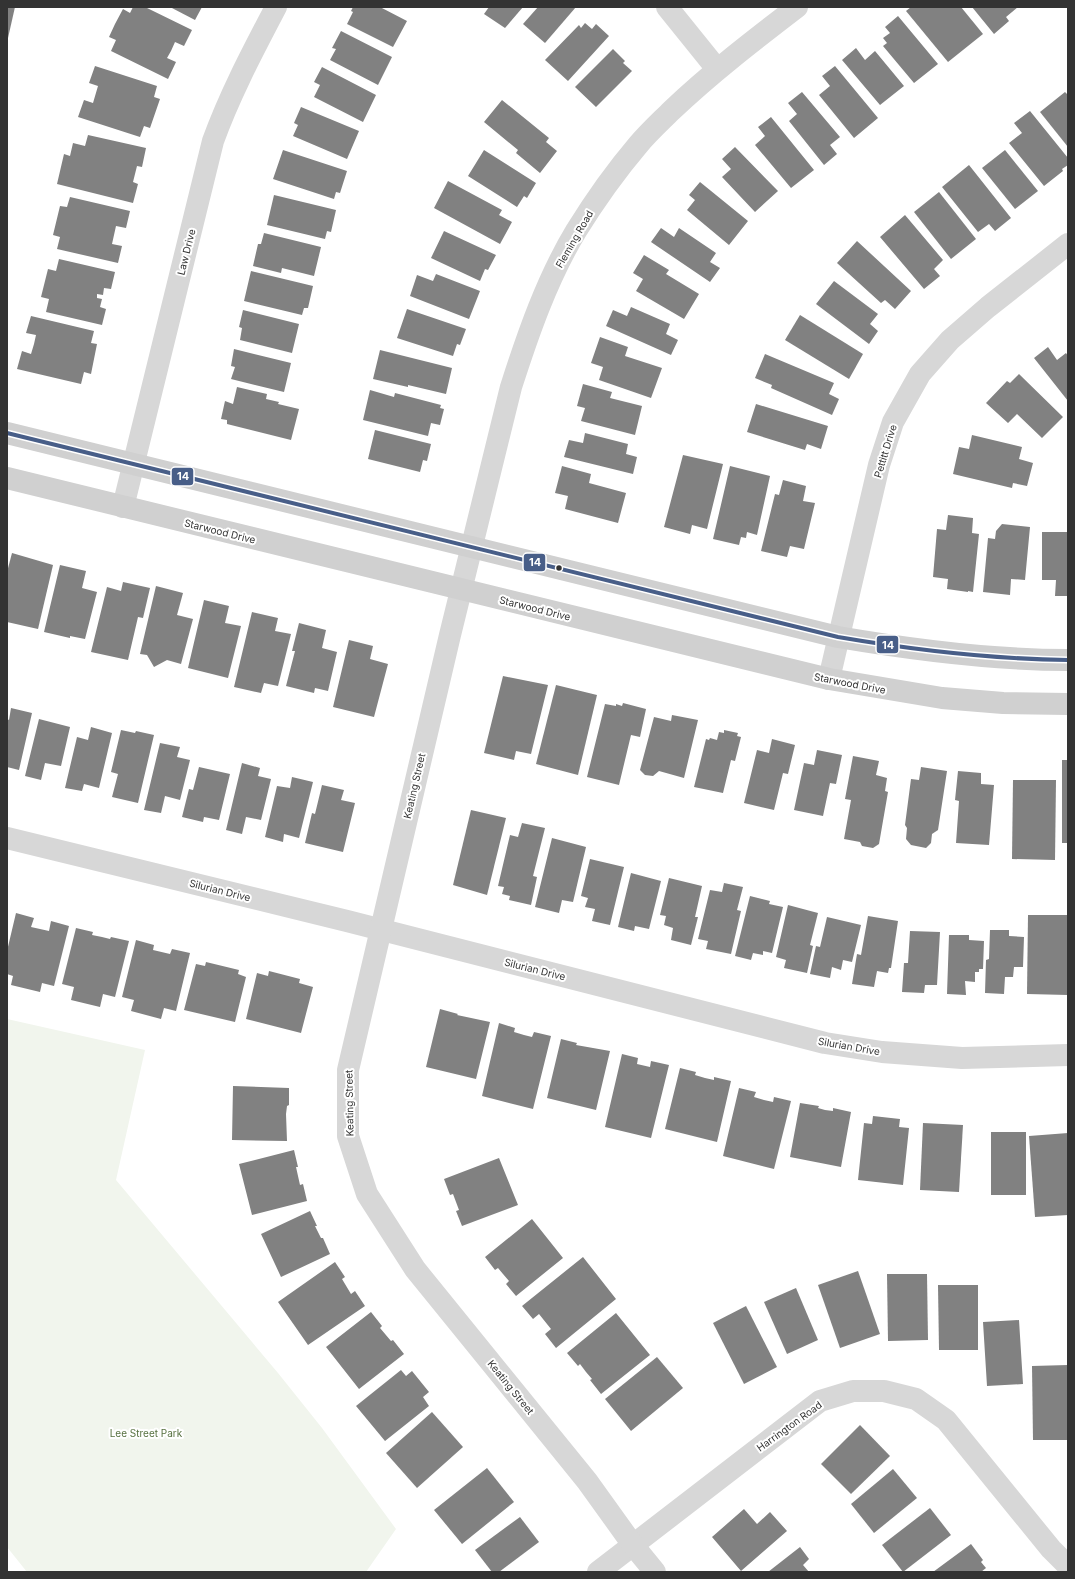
<svg xmlns="http://www.w3.org/2000/svg" width="1075" height="1579" viewBox="0 0 1075 1579" font-family="Inter,sans-serif">
<rect width="100%" height="100%" fill="#fff"/>
<polygon fill="#f1f5ed" points="7,1019 145,1050 116,1180 278,1373 322,1428 396,1529 366,1572 27,1572 7,1547"/>
<g fill="#818181">
<polygon points="7,7 15,7 8,38 7,38"/>
<polygon points="133,7 145,7 192,30 184,46 175,42 171,51 167,58 176,62 168,79 111,51 116,40 109,37 115,24 123,9 130,13"/>
<polygon points="170,7 202,7 195,20"/>
<polygon points="353,7 380,7 407,21 393,47 347,24 353,12 351,11"/>
<polygon points="489,7 523,7 505,28 484,14"/>
<polygon points="538,7 576,7 545,43 523,24"/>
<polygon points="911,7 961,7 983,34 948,62 906,11"/>
<polygon points="972,7 1018,7 1006,17 1009,21 994,34"/>
<polygon points="898,16 938,64 914,83 883,46 887,43 883,38 890,33 885,27"/>
<polygon points="585,23 592,29 596,24 609,36 568,81 545,60 579,25 581,28"/>
<polygon points="341,31 392,57 378,85 330,60 336,49 332,48"/>
<polygon points="856,48 865,60 875,51 904,86 880,105 842,60"/>
<polygon points="613,49 625,61 623,63 632,71 596,107 575,87"/>
<polygon points="95,66 157,86 154,97 160,99 150,128 144,126 140,137 78,117 84,100 93,103 98,86 89,83"/>
<polygon points="835,66 878,118 854,138 819,95 830,86 822,76"/>
<polygon points="322,67 376,95 363,122 314,97 320,85 314,82"/>
<polygon points="802,92 840,137 830,145 837,154 824,165 789,121 797,114 788,103"/>
<polygon points="1065,92 1068,95 1068,147 1040,112"/>
<polygon points="502,100 549,138 546,142 557,151 540,173 516,153 518,150 484,122"/>
<polygon points="301,107 359,131 347,159 293,136 298,125 294,123"/>
<polygon points="1030,111 1068,158 1068,165 1062,169 1063,171 1044,186 1009,143 1022,133 1014,123"/>
<polygon points="771,117 814,170 791,188 755,145 765,136 758,127"/>
<polygon points="88,135 146,148 142,167 137,166 133,182 138,184 133,203 57,184 64,154 70,156 73,143 85,146"/>
<polygon points="735,147 778,191 755,212 722,177 731,169 722,159"/>
<polygon points="283,150 347,171 340,193 336,192 334,199 273,179"/>
<polygon points="484,150 536,183 527,198 524,196 517,207 468,176"/>
<polygon points="1005,150 1038,191 1015,209 982,168"/>
<polygon points="969,165 1011,218 995,231 989,224 978,232 942,187"/>
<polygon points="448,181 502,210 499,215 512,222 500,244 434,208"/>
<polygon points="700,182 748,221 729,245 687,210 695,200 689,195"/>
<polygon points="939,192 976,239 951,259 914,212"/>
<polygon points="274,195 336,210 331,232 327,231 325,239 267,225"/>
<polygon points="70,197 130,211 126,228 116,226 112,244 122,246 118,263 57,249 60,237 53,235 60,206 67,207"/>
<polygon points="905,215 943,260 934,269 940,276 924,289 880,237"/>
<polygon points="661,228 674,237 679,228 716,253 710,262 720,268 710,282 651,242"/>
<polygon points="444,231 496,255 488,270 485,269 480,281 431,258"/>
<polygon points="264,233 321,247 314,276 282,268 281,273 253,266 258,244 261,244"/>
<polygon points="857,241 911,291 895,309 885,300 881,303 837,263"/>
<polygon points="644,255 669,270 666,274 699,294 684,319 636,291 643,279 633,273"/>
<polygon points="59,259 115,272 111,289 104,288 103,295 97,294 97,298 102,299 100,307 106,309 102,325 46,312 49,299 41,297 48,269 56,271"/>
<polygon points="251,271 313,286 308,308 304,308 302,315 244,301"/>
<polygon points="436,274 480,291 469,319 410,296 417,275 433,281"/>
<polygon points="834,281 878,314 870,324 878,331 869,344 816,304"/>
<polygon points="631,307 670,324 666,334 678,340 671,355 606,326 613,310 627,316"/>
<polygon points="407,309 466,329 460,345 457,344 453,356 397,338"/>
<polygon points="243,310 299,324 292,353 240,340 242,328 239,327"/>
<polygon points="800,315 863,354 849,379 785,340"/>
<polygon points="31,316 94,331 91,343 97,344 91,374 84,372 81,384 17,369 22,351 31,354 34,344 36,335 26,333"/>
<polygon points="600,337 628,347 625,356 662,368 651,398 599,380 603,367 591,363"/>
<polygon points="1048,347 1057,360 1066,353 1068,356 1068,401 1034,358"/>
<polygon points="234,349 291,363 284,392 231,379 235,367 231,366"/>
<polygon points="380,350 452,368 446,394 408,385 408,387 373,379"/>
<polygon points="765,354 834,383 829,394 839,399 832,415 771,388 772,385 755,378"/>
<polygon points="1019,374 1063,417 1042,438 1017,414 1008,423 986,403 1007,381 1010,383"/>
<polygon points="583,384 612,392 610,398 642,406 635,435 581,421 585,408 577,406"/>
<polygon points="237,387 267,394 266,399 279,402 278,404 299,409 291,440 227,424 227,420 221,419 225,401 233,404"/>
<polygon points="370,390 394,397 395,393 441,405 440,408 444,409 440,425 431,423 428,436 363,420"/>
<polygon points="756,404 828,426 821,449 807,444 805,450 747,432"/>
<polygon points="375,430 431,444 427,461 423,460 420,472 368,459"/>
<polygon points="585,433 628,444 626,454 637,457 633,474 564,457 569,440 583,443"/>
<polygon points="972,435 1022,447 1019,459 1033,463 1027,486 1013,483 1012,488 953,474 959,447 969,449"/>
<polygon points="683,455 723,464 707,529 692,525 690,534 664,527"/>
<polygon points="562,466 591,474 589,483 626,493 618,523 565,509 568,496 555,493"/>
<polygon points="730,466 770,476 757,535 747,532 746,538 741,537 739,545 713,539"/>
<polygon points="783,480 806,486 803,501 815,503 804,549 790,546 787,557 761,551 775,494 779,495"/>
<polygon points="948,515 973,518 972,533 979,534 973,592 968,591 968,592 947,589 948,579 933,577 937,529 946,530"/>
<polygon points="1002,524 1030,527 1025,580 1011,579 1010,595 983,592 988,538 995,539 996,531"/>
<polygon points="1042,532 1068,532 1068,596 1055,596 1056,580 1042,580"/>
<polygon points="12,553 53,565 38,629 7,622 7,572"/>
<polygon points="60,565 86,571 82,588 97,592 85,639 70,636 70,638 44,632"/>
<polygon points="123,582 150,588 143,618 138,617 128,660 91,652 107,587 121,591"/>
<polygon points="156,586 183,593 177,615 193,619 181,664 167,660 154,667 147,655 140,654"/>
<polygon points="204,600 229,606 225,623 241,626 228,678 188,668"/>
<polygon points="252,612 278,618 275,631 291,634 278,686 264,683 261,693 234,687"/>
<polygon points="299,623 326,630 322,648 337,652 328,691 315,688 314,693 286,686 295,651 292,651"/>
<polygon points="349,640 373,646 370,659 388,664 374,717 333,707"/>
<polygon points="503,676 548,685 531,754 516,751 514,760 484,753"/>
<polygon points="556,685 597,695 578,775 536,764"/>
<polygon points="623,703 646,709 640,737 631,735 619,785 587,777 605,704 616,706 616,704 622,706"/>
<polygon points="11,708 32,713 19,770 7,767 7,719 9,720"/>
<polygon points="672,715 698,720 684,778 659,771 653,776 645,775 640,770 654,717 671,721"/>
<polygon points="39,719 70,727 61,766 45,763 41,780 25,776"/>
<polygon points="91,727 112,733 99,788 84,784 82,791 65,788 77,737 88,740"/>
<polygon points="121,730 135,733 136,731 154,735 138,803 112,797 118,774 111,772"/>
<polygon points="724,730 738,733 737,736 741,737 735,761 731,760 723,793 694,787 706,739 709,740 710,738 717,740 719,732 724,733"/>
<polygon points="772,739 795,745 788,774 783,773 774,810 744,803 757,750 769,753"/>
<polygon points="160,743 180,747 177,757 190,760 180,800 165,796 161,813 144,810"/>
<polygon points="817,750 842,755 836,784 830,783 823,816 794,810 804,763 814,765"/>
<polygon points="853,756 879,761 876,775 887,778 885,791 888,792 879,844 873,848 862,846 860,842 844,839 851,800 845,799"/>
<rect x="1062" y="760" width="6" height="83"/>
<polygon points="242,763 260,768 258,776 271,779 261,820 246,817 242,834 226,830"/>
<polygon points="199,767 230,774 219,820 204,817 203,822 182,817 189,789 193,790"/>
<polygon points="921,767 947,771 938,830 932,834 931,843 926,848 911,845 906,839 907,828 905,825 911,779 919,780"/>
<polygon points="958,771 981,773 981,784 994,785 989,845 956,843 959,801 955,800"/>
<polygon points="292,777 313,782 299,838 284,834 283,842 265,837 277,786 290,788"/>
<polygon points="1013,780 1056,780 1055,860 1012,859"/>
<polygon points="322,785 344,790 341,800 355,803 343,852 305,843 312,813 315,814"/>
<polygon points="471,810 506,818 487,895 453,885"/>
<polygon points="522,823 545,828 533,876 537,877 531,905 509,900 510,896 502,894 504,887 498,886 510,835 518,837"/>
<polygon points="552,838 586,847 573,902 562,900 559,913 535,907"/>
<polygon points="590,859 624,867 610,925 592,921 595,909 585,907 588,898 581,896"/>
<polygon points="631,873 661,881 649,929 635,926 634,931 618,927"/>
<polygon points="669,878 702,886 695,917 698,917 691,945 671,940 673,928 664,925 666,916 660,915"/>
<polygon points="724,883 743,887 737,910 741,911 731,954 706,949 708,941 698,939 710,890 722,892"/>
<polygon points="750,896 770,901 769,904 783,907 772,953 763,951 763,955 753,953 751,960 735,956"/>
<polygon points="788,905 818,913 810,945 813,946 807,973 784,968 786,960 776,957"/>
<polygon points="16,913 34,918 31,927 49,931 51,921 69,926 54,986 42,983 40,992 11,985 13,976 7,974 7,951"/>
<polygon points="1028,915 1068,915 1068,995 1027,994"/>
<polygon points="868,916 898,921 891,968 889,968 888,973 877,971 874,987 852,984 857,954 861,955"/>
<polygon points="827,917 861,925 852,962 843,960 841,970 832,967 830,978 810,974 816,946 820,947"/>
<polygon points="76,928 93,932 92,935 102,937 110,939 111,937 129,941 115,997 103,994 100,1007 71,1000 74,987 62,984"/>
<polygon points="990,930 1009,930 1009,936 1024,937 1023,967 1014,967 1013,977 1005,977 1004,994 985,993 986,960 989,959"/>
<polygon points="910,931 940,932 937,985 925,985 924,993 902,992 904,963 908,963"/>
<polygon points="949,935 969,935 969,940 984,941 983,969 979,969 979,972 975,972 975,982 965,981 966,995 947,994"/>
<polygon points="136,940 154,945 153,950 170,954 172,949 190,953 176,1011 164,1008 161,1019 131,1011 134,1000 122,997"/>
<polygon points="206,962 239,970 238,974 246,977 235,1022 184,1010 196,964 205,966"/>
<polygon points="269,971 300,979 299,983 313,987 301,1033 246,1019 257,973 268,976"/>
<polygon points="440,1009 458,1014 457,1015 490,1022 476,1079 426,1067"/>
<polygon points="499,1023 515,1028 514,1032 524,1035 532,1037 534,1032 551,1036 533,1109 482,1096"/>
<polygon points="561,1039 577,1043 576,1045 610,1051 596,1110 547,1098"/>
<polygon points="622,1054 638,1058 637,1064 650,1067 651,1061 669,1065 651,1138 605,1127"/>
<polygon points="680,1068 696,1072 695,1075 705,1078 714,1080 714,1077 731,1081 717,1142 665,1129"/>
<polygon points="233,1086 289,1088 289,1105 287,1106 286,1114 287,1141 232,1140"/>
<polygon points="739,1088 756,1092 754,1097 764,1100 773,1102 774,1097 791,1101 774,1169 723,1156"/>
<polygon points="800,1103 819,1106 818,1108 825,1110 833,1111 833,1108 851,1112 841,1167 790,1157"/>
<polygon points="873,1116 900,1119 899,1127 909,1128 903,1185 858,1180 864,1123 872,1124"/>
<polygon points="923,1123 963,1125 959,1192 920,1190"/>
<rect x="991" y="1132" width="35" height="63"/>
<polygon points="1068,1133 1068,1215 1035,1217 1029,1136"/>
<polygon points="294,1150 298,1167 296,1167 300,1185 303,1184 307,1201 252,1215 239,1164"/>
<polygon points="499,1158 518,1205 462,1226 456,1211 459,1210 453,1194 450,1195 444,1179"/>
<polygon points="310,1211 317,1226 315,1226 321,1238 323,1238 330,1254 281,1277 261,1234"/>
<polygon points="532,1219 563,1258 516,1296 506,1284 509,1281 503,1274 498,1268 495,1270 485,1257"/>
<polygon points="583,1257 616,1299 556,1348 545,1334 551,1329 539,1314 533,1319 522,1306"/>
<polygon points="335,1262 345,1277 342,1279 351,1294 355,1291 365,1306 308,1345 278,1302"/>
<polygon points="858,1271 880,1334 840,1348 818,1285"/>
<polygon points="887,1274 927,1274 928,1340 888,1341"/>
<polygon points="938,1285 978,1285 978,1350 939,1350"/>
<polygon points="796,1288 818,1340 787,1354 764,1302"/>
<polygon points="746,1306 777,1367 744,1384 713,1323"/>
<polygon points="371,1312 382,1326 380,1328 391,1341 393,1340 404,1354 359,1389 326,1347"/>
<polygon points="616,1313 650,1355 601,1394 590,1380 592,1379 586,1372 580,1364 578,1366 567,1353"/>
<polygon points="1019,1320 1023,1384 987,1386 983,1322"/>
<polygon points="657,1357 683,1388 631,1431 605,1399"/>
<polygon points="1068,1365 1068,1440 1033,1440 1032,1366"/>
<polygon points="401,1370 406,1376 412,1371 429,1392 423,1397 429,1406 385,1441 356,1406"/>
<polygon points="432,1412 463,1447 417,1488 386,1453"/>
<polygon points="860,1425 890,1456 851,1494 821,1464"/>
<polygon points="487,1468 514,1502 462,1544 434,1510"/>
<polygon points="893,1469 917,1498 874,1533 851,1504"/>
<polygon points="930,1508 951,1535 903,1572 882,1545"/>
<polygon points="744,1509 757,1524 770,1512 787,1531 741,1571 712,1537"/>
<polygon points="520,1517 539,1542 499,1572 492,1572 475,1550"/>
<polygon points="971,1544 983,1560 981,1562 986,1568 981,1572 933,1572"/>
<polygon points="800,1547 809,1559 803,1565 809,1572 768,1572"/>
</g>
<g fill="none" stroke-linecap="round" stroke-linejoin="round">
<g stroke="#d7d7d7" stroke-width="22">
<polyline points="667,7 717,69"/>
<path d="M 123,507 L 213,141 C 230,94 253,51 276,7"/>
<polyline points="829,679 879,465 893,422 920,374 950,340 988,307 1068,244"/>
<polyline points="7,838 347,921 825,1043 882,1052 962,1058 1068,1055"/>
<polyline points="598,1572 820,1401 853,1391 884,1391 916,1399 946,1420 1051,1549 1068,1566"/>
<path d="M 655,1572 L 633,1545 L 587,1481 L 415,1269 L 367,1194 L 348,1136 L 348,1070 L 450,635 L 511,387 C 528,334 547,279 576,231 C 594,202 615,172 638,145 C 648,133 660,122 671,111 C 711,73 754,40 797,7"/>
</g>
<g stroke="#d0d0d0" stroke-width="22">
<path d="M 7,433 L 838,637 C 914,650 990,660 1068,660"/>
<polyline points="7,478 829,679 942,698 1003,703 1068,704"/>
</g>
<defs>
<path id="bus-1" d="M 7,433 L 838,637 C 914,650 991,659 1068,660"/>
</defs>
<use href="#bus-1" stroke="#fff" stroke-width="7"/>
<use href="#bus-1" stroke="#485e88" stroke-width="4"/>
</g>
<circle fill="#333" stroke="#fff" stroke-width="1.5" cx="559" cy="568" r="3.5"/>
<g text-anchor="middle" stroke-width="4" stroke-linejoin="round" paint-order="stroke">
<g font-size="10" fill="#333" stroke="#fff">
<text transform="translate(574 239) rotate(-60)" y="4">Fleming Road</text>
<text transform="translate(186 252) rotate(-76)" y="4">Law Drive</text>
<text transform="translate(885 451) rotate(-73)" y="4">Pettitt Drive</text>
<text transform="translate(220 531) rotate(14)" y="4">Starwood Drive</text>
<text transform="translate(535 608) rotate(14)" y="4">Starwood Drive</text>
<text transform="translate(850 683) rotate(11)" y="4">Starwood Drive</text>
<text transform="translate(414 786) rotate(-77)" y="4">Keating Street</text>
<text transform="translate(220 890) rotate(14)" y="4">Silurian Drive</text>
<text transform="translate(535 969) rotate(14)" y="4">Silurian Drive</text>
<text transform="translate(849 1046) rotate(10)" y="4">Silurian Drive</text>
<text transform="translate(349 1103) rotate(-91)" y="4">Keating Street</text>
<text transform="translate(511 1387) rotate(51)" y="4">Keating Street</text>
<text transform="translate(789 1426) rotate(-36)" y="4">Harrington Road</text>
</g>
<g font-size="10" fill="#56703f" stroke="#fff">
<text x="146" y="1437">Lee Street Park</text>
</g>
</g>
<g stroke="#fff" stroke-width="1.5">
<rect x="171" y="467" width="23" height="19" rx="4" fill="#485e88"/>
<rect x="523" y="553" width="23" height="19" rx="4" fill="#485e88"/>
<rect x="876" y="635" width="23" height="19" rx="4" fill="#485e88"/>
</g>
<g font-size="11" text-anchor="middle" font-weight="bold" fill="#fff">
<text x="183" y="480">14</text>
<text x="535" y="566">14</text>
<text x="888" y="649">14</text>
</g>
<rect width="1075" height="1579" fill="none" stroke="#333333" stroke-width="16"/>
</svg>
